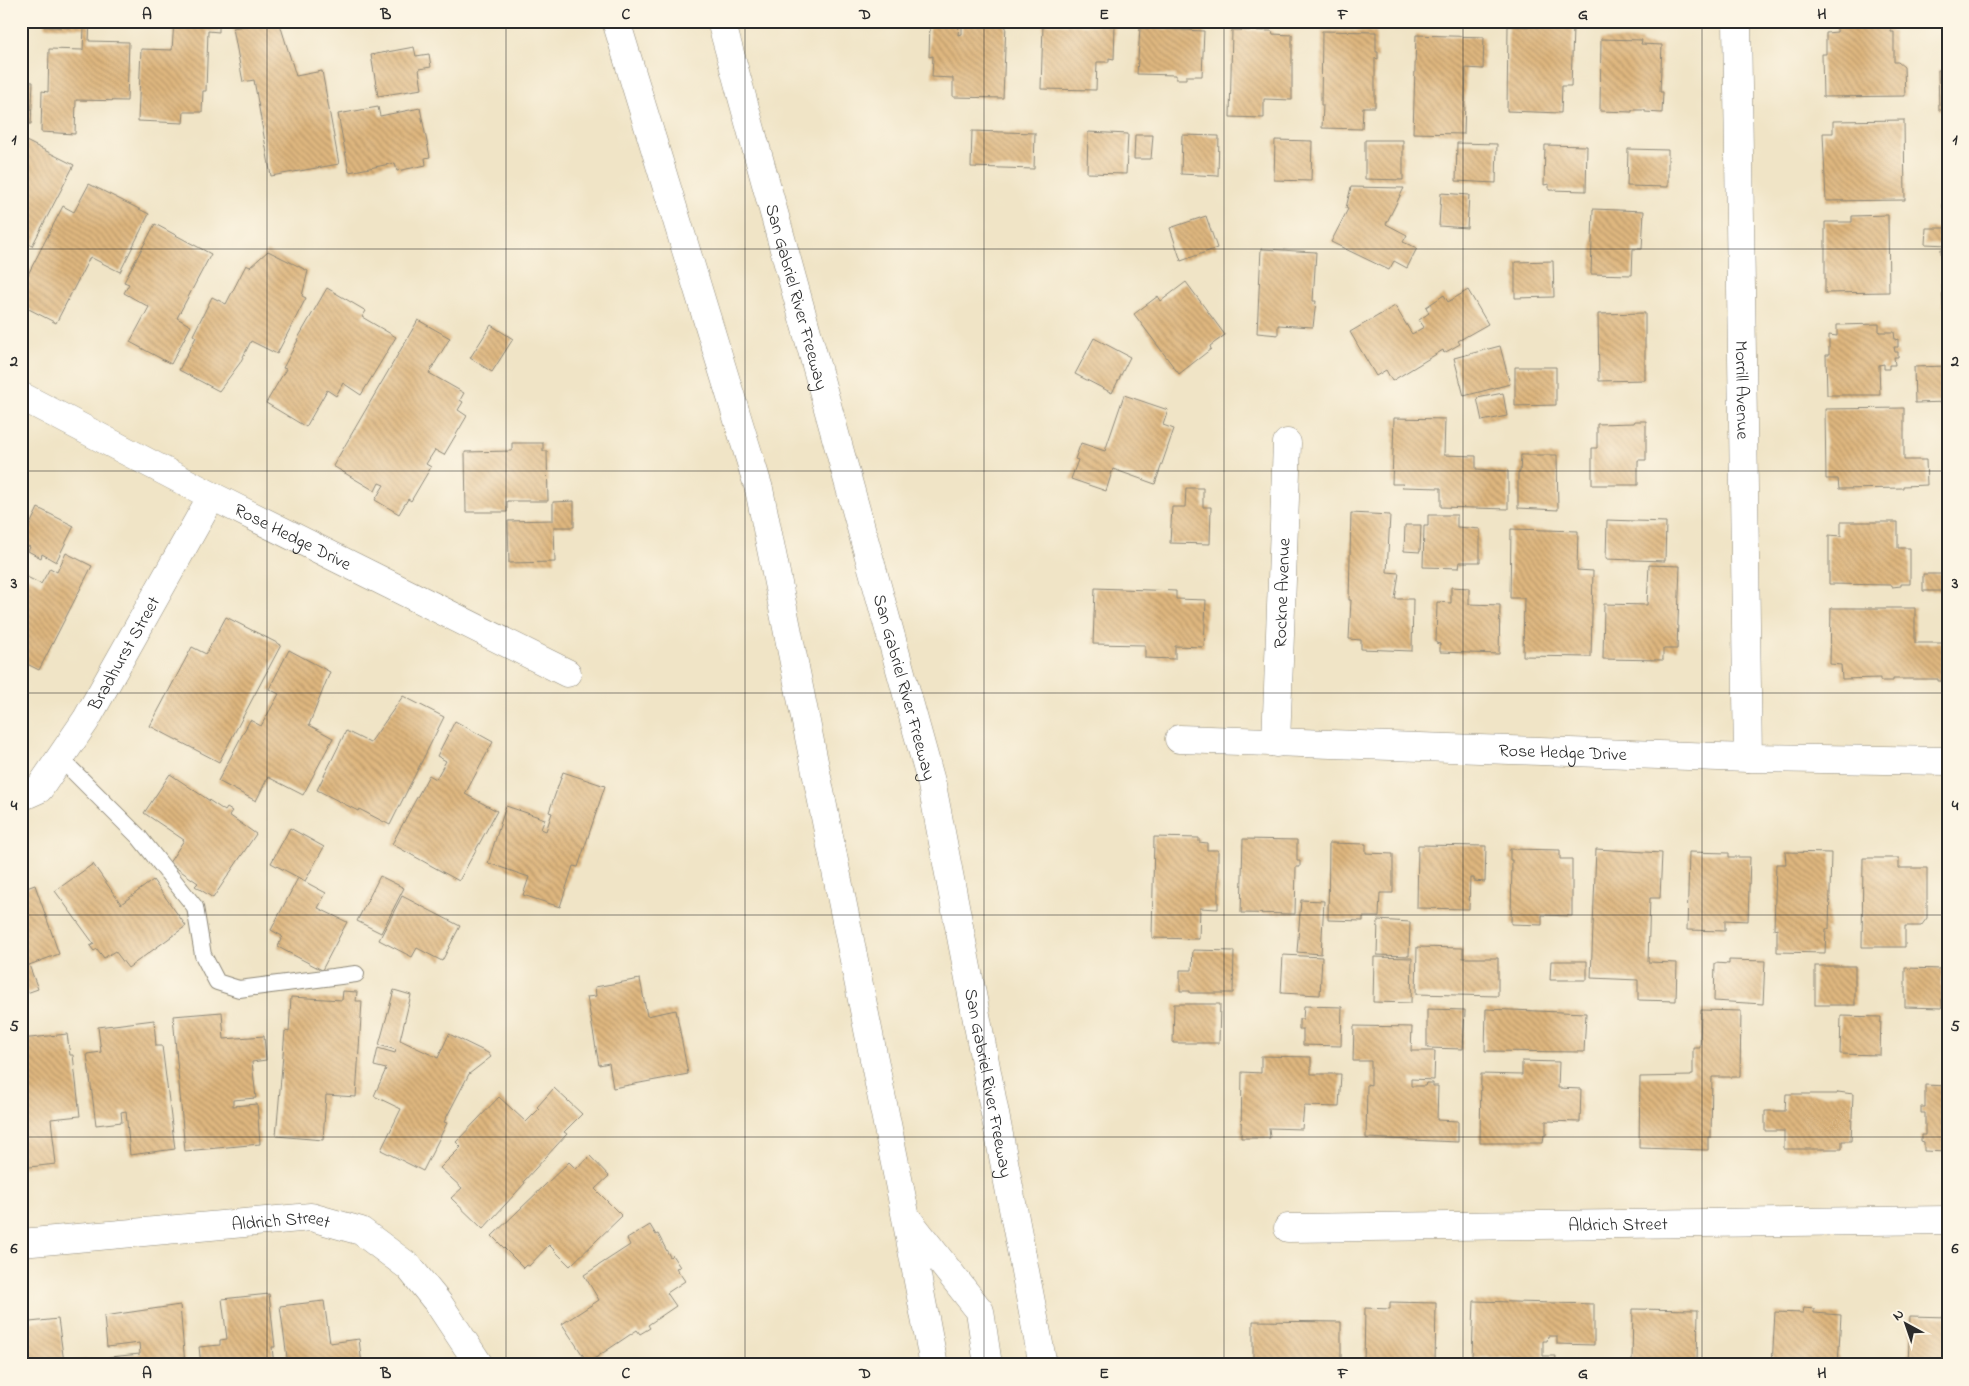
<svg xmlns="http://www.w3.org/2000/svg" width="1969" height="1386" viewBox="0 0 1969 1386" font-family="'Indie Flower',sans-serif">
<defs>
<pattern id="building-back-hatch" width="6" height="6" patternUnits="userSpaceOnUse" patternTransform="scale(1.25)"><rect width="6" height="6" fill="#dfb77f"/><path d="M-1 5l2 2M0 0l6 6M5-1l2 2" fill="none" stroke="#b59568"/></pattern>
</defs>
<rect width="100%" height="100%" fill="#fcf5e5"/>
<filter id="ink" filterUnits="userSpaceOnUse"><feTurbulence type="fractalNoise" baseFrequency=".02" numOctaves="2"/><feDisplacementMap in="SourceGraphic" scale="10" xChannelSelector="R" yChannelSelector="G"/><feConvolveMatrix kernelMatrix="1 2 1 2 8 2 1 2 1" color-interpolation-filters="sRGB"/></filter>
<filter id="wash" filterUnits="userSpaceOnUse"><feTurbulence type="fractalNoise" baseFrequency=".0096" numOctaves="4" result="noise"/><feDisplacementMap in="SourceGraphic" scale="20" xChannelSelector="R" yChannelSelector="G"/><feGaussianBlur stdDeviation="1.12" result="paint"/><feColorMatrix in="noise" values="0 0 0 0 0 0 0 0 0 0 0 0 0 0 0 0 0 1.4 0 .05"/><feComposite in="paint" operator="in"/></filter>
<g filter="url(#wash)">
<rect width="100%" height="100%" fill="#f0e4c6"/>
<g id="blocks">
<g fill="url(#building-back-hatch)">
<polygon points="45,21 90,21 89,41 129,42 127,101 76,100 75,134 41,132 42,91 48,92 49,49 83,50 84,28 44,27"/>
<polygon points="174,21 219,21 219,32 208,31 206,91 203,91 202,112 184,112 183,123 138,121 141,49 172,50"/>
<polygon points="271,21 279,21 296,76 322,71 339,164 271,176 254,80 243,82 233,28"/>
<polygon points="1837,21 1891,21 1891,32 1894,32 1894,62 1898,62 1904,67 1905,96 1823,97 1822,54 1826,54 1826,33 1837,32"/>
<polygon points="930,23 959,24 958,35 962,34 962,23 1006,24 1003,98 953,97 953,78 932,77 933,56 929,57"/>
<polygon points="1043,24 1115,26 1114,59 1109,58 1109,62 1097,62 1096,90 1041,89"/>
<polygon points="1508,26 1573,28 1571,86 1562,86 1561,113 1507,111"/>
<polygon points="1140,28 1204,31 1202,76 1186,76 1186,79 1176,79 1176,75 1137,74"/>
<polygon points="1232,30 1272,31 1273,34 1292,35 1292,100 1264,99 1264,118 1230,117"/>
<polygon points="1322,31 1376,32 1376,52 1378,52 1378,59 1375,58 1375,107 1363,107 1362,129 1322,128 1323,105 1321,105"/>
<polygon points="1416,35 1484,37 1483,69 1466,68 1464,134 1413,133"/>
<polygon points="1601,39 1642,40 1641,44 1662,45 1660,92 1663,92 1662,113 1645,112 1645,110 1632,110 1632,112 1600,111"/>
<polygon points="414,47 416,56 429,54 431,67 419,69 422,89 378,96 371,55"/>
<polygon points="1938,70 1948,70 1948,110 1939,110"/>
<polygon points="21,81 33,82 31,124 21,124"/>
<polygon points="378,107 380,116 420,108 430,157 425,158 426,165 397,171 395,163 349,172 338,114"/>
<polygon points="1904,120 1905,200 1826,201 1823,133 1833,133 1833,121"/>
<polygon points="972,131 1035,133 1034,169 971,167"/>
<polygon points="1088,132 1128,134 1126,174 1087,173"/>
<polygon points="1135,135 1153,135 1151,159 1134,159"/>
<polygon points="1182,135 1219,136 1218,176 1181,174"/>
<polygon points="24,140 74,165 32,246 21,240 21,146"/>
<polygon points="1275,140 1312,141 1311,181 1274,180"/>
<polygon points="1365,140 1403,140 1403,180 1365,179"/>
<polygon points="1457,143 1497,144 1496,183 1456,181"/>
<polygon points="1545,145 1587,146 1586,191 1549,190 1549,184 1544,185"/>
<polygon points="1628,149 1668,150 1668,187 1627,186"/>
<polygon points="1942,172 1948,172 1948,208 1943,208"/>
<polygon points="89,184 149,214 120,272 90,257 56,323 21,305 21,288 63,206 74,212"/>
<polygon points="1351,187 1404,188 1386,224 1407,235 1403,242 1417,248 1407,268 1394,261 1389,270 1331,242 1348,209 1346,208"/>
<polygon points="1441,193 1469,195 1467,228 1439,226"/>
<polygon points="1593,209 1644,211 1642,249 1633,249 1632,275 1591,274"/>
<polygon points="1888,215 1889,292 1825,293 1825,222 1852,222 1852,216"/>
<polygon points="1206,216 1217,248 1181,261 1170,228"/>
<polygon points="155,224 211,254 177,318 191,326 171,364 130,342 149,307 124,293 129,284 124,282"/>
<polygon points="1926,228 1948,228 1948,245 1925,244"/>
<polygon points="1948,248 1948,307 1943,307 1941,249"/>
<polygon points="1261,249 1316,252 1313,301 1316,301 1313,327 1278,325 1278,335 1257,333"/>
<polygon points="268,251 308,271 302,296 306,298 277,354 251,341 240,363 219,391 179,370 196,337 193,335 212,297 226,304 246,265 250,267"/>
<polygon points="1553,261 1554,297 1515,298 1515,262"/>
<polygon points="1186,282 1225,335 1210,346 1211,349 1179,374 1134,314 1158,296 1161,301"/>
<polygon points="327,288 366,311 362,317 396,337 361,395 343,383 336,396 327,390 306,427 266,403 286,369 283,368 298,340 297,340"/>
<polygon points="1468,290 1488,324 1458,341 1460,344 1444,353 1443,350 1392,381 1386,370 1376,376 1350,332 1395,306 1412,334 1424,327 1419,320 1429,313 1426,307 1444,295 1448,302"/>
<polygon points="1645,313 1645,380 1599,381 1598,314"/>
<polygon points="418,320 450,338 429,373 464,393 460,400 463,402 458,410 467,416 444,455 435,450 426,464 431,467 411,501 408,499 399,514 375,500 384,485 379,483 375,491 333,466"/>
<polygon points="1879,324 1879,332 1894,332 1895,340 1898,339 1898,347 1894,347 1895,352 1898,352 1898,357 1894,357 1895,365 1889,365 1889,369 1884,369 1884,364 1879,365 1880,395 1827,395 1826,355 1829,355 1829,335 1837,336 1837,325"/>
<polygon points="491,325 513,339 492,372 470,358"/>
<polygon points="1094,338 1130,357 1112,393 1075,374"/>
<polygon points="1500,346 1510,384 1464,396 1454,358"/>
<polygon points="1948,366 1948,402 1915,403 1914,367"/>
<polygon points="1515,367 1556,367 1556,405 1515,406"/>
<polygon points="1503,393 1507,416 1482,421 1477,398"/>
<polygon points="1124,395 1168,410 1163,425 1174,429 1155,484 1113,469 1106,491 1071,479 1078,460 1075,459 1081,443 1105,451"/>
<polygon points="1904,408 1904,460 1926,460 1927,485 1903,486 1903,488 1839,489 1838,479 1826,479 1825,409"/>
<polygon points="1394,418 1445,419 1444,455 1476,456 1476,469 1508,471 1508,509 1441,507 1441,488 1402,487 1403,484 1392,484"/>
<polygon points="1635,421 1646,421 1646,460 1638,460 1638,485 1592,485 1592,448 1597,448 1597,424 1634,423"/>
<polygon points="512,443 543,443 543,451 547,451 548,501 507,501 507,512 466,512 465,452 512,451"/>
<polygon points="1521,455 1557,455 1558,510 1518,508 1518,472 1520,472"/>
<rect x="1944" y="462" width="4" height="40"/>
<polygon points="1186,488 1203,488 1203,507 1211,507 1210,544 1170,543 1172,507 1185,507"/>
<polygon points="574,501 574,527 554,527 555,562 509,563 508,521 553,520 553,502"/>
<polygon points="38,508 74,526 56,562 42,554 41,558 28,551 30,547 21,543"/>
<polygon points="1351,513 1390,515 1387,572 1399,573 1395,599 1413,599 1412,651 1361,649 1361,640 1349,639 1351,600 1349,600"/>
<polygon points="1428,515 1457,515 1457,527 1480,529 1480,562 1460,562 1459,568 1423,567 1424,526 1428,526"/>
<polygon points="1607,520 1666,522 1665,561 1606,559"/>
<polygon points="1841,522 1898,522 1898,548 1910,548 1910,584 1901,584 1901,586 1892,587 1892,585 1829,584 1829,535 1841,536"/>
<polygon points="1405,525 1421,525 1420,552 1404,551"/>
<polygon points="1511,529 1578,531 1577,570 1593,571 1591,657 1523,656 1524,598 1510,598"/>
<polygon points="66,553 92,566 39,670 21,661 21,574 41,584 50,568 57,572"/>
<polygon points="1948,558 1948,599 1946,599 1946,591 1923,591 1923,574 1945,574 1944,559"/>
<polygon points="1649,565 1680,566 1677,649 1663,649 1663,660 1603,659 1604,604 1647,605"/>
<polygon points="1451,587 1469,588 1469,604 1500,605 1499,654 1440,652 1440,644 1436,643 1437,602 1451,603"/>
<polygon points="1095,588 1176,591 1176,599 1206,600 1204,647 1175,646 1175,659 1145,658 1145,645 1093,644"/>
<polygon points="1831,608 1915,608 1915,643 1946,643 1948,645 1948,681 1938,681 1938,679 1893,679 1893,681 1880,681 1880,678 1842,679 1841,665 1830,664"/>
<polygon points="226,617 281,645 219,762 150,726 192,647 206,654"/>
<polygon points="289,650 330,672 309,725 333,738 303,795 268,777 256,801 218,781 250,720 261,726 279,694 269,689"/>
<polygon points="403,696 444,717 390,825 359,809 358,811 317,790 346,731 370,743"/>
<polygon points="455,721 493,742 465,794 497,811 459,881 392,844 429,775 436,779 446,761 437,756"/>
<polygon points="563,772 605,786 578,867 573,866 560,907 523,895 529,877 488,863 506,806 545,819 541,829 546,831 552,813 549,812"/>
<polygon points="170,774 225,811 227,808 232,811 229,815 256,834 213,898 195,886 198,883 169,863 184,840 144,813"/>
<polygon points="290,828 324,847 305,881 271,863"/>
<polygon points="1154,837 1199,838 1199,842 1207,843 1207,850 1218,850 1218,909 1200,908 1199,939 1152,938"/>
<polygon points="1243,839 1297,840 1297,861 1300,861 1300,867 1296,867 1295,914 1241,913"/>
<polygon points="1329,843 1366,844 1366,853 1393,854 1393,893 1380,893 1379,917 1363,917 1363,921 1328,920"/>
<polygon points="1418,845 1486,846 1485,882 1474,881 1474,878 1470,878 1469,909 1417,908"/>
<polygon points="1510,849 1560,850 1560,859 1572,859 1572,916 1542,915 1542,925 1511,924 1512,860 1510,860"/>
<polygon points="1596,849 1662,853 1660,898 1650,898 1648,962 1677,963 1676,1001 1638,1000 1638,980 1591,978"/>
<polygon points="1689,852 1729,853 1729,857 1750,857 1748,921 1725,920 1725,931 1687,930"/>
<polygon points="1785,852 1831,853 1829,929 1826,929 1825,953 1777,952 1777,928 1774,929 1776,864 1786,864"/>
<polygon points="1863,858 1899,858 1899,868 1927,868 1927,918 1921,926 1905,926 1905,947 1862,947"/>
<polygon points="93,864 121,904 153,880 186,926 128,968 115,951 104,958 97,949 94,951 90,946 94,944 55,891"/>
<polygon points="380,876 404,888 381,933 357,921"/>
<polygon points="298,878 326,893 318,908 347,922 322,970 278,947 282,936 271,930"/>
<polygon points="35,885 59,954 29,965 38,989 21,995 21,890"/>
<polygon points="402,896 460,926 442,961 417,948 412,957 379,940"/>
<polygon points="1301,900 1324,901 1321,954 1297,952"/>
<polygon points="1378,920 1410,922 1409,956 1377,955"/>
<polygon points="1417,947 1463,948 1463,958 1498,958 1498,996 1416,994"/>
<polygon points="1193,950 1234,951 1233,993 1190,993 1190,991 1180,991 1180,970 1192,970"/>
<polygon points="1283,955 1322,957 1320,995 1281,993"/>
<polygon points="1374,957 1412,958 1411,1003 1373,1002"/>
<polygon points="1729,960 1765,961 1763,1004 1714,1001 1715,963 1729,964"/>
<polygon points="1551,961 1587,961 1587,980 1550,980"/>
<rect x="1815" y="966" width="40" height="39"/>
<polygon points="1905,968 1942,969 1942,1008 1905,1007"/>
<polygon points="640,979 647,1016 676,1010 688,1074 613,1088 609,1063 599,1065 587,997 596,996 595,987"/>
<polygon points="394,990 411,995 400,1040 438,1058 449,1034 488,1053 491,1057 469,1074 444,1122 447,1123 423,1171 381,1150 401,1109 374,1096 386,1069 374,1066 378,1048 395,1053 396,1050 379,1045"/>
<polygon points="343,991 357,992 356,1001 362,1001 356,1097 326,1095 323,1140 276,1136 285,1031 289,1032 291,997 342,1000"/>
<polygon points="1174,1004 1220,1004 1219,1043 1173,1043"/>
<polygon points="1304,1006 1342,1007 1341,1046 1303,1045 1303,1029 1299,1029 1299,1019 1303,1019"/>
<polygon points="1427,1009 1465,1010 1463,1049 1427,1048"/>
<polygon points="1486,1009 1586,1013 1584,1052 1485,1051"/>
<polygon points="1701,1010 1741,1011 1740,1077 1712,1077 1711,1137 1708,1137 1708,1150 1639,1148 1640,1077 1691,1076 1691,1074 1693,1074 1693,1048 1700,1048"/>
<polygon points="222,1012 224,1039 264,1036 266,1060 252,1062 256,1098 233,1100 233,1106 257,1104 260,1144 185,1151 173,1016"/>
<polygon points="1841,1016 1881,1017 1880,1055 1840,1054"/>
<polygon points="154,1020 156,1046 162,1046 175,1149 130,1155 126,1111 121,1112 122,1122 96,1125 87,1054 101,1052 98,1027"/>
<polygon points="1354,1026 1412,1027 1411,1051 1435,1051 1434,1080 1411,1079 1411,1086 1425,1086 1426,1083 1433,1083 1433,1086 1438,1086 1437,1120 1458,1121 1458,1142 1366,1138 1367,1084 1371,1085 1371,1061 1353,1061"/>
<polygon points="67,1034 70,1055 73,1055 80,1116 51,1119 56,1164 21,1168 21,1039"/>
<polygon points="1261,1056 1311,1057 1311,1074 1341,1074 1339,1107 1304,1106 1302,1129 1269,1128 1270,1138 1241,1138 1242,1072 1261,1073"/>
<polygon points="1522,1061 1559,1062 1558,1088 1581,1089 1580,1122 1546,1121 1546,1135 1544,1135 1543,1143 1480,1143 1481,1074 1522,1075"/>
<polygon points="1925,1085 1948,1086 1948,1152 1924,1151 1924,1142 1921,1141 1921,1135 1925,1135 1925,1113 1921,1113 1921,1107 1925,1107"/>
<polygon points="554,1088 582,1114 564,1132 567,1134 524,1181 525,1183 483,1229 451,1198 462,1188 440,1168 461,1147 456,1142 499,1097 526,1122 539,1109 537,1107"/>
<polygon points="1838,1092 1853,1094 1851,1141 1842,1141 1842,1149 1784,1149 1784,1131 1765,1131 1765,1111 1785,1111 1786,1094 1837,1094"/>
<polygon points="590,1156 609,1176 595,1189 622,1216 570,1266 549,1245 529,1266 527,1265 524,1268 492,1236 569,1162 576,1169"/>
<polygon points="650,1225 656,1235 658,1234 670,1257 672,1255 680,1267 676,1268 685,1281 667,1293 676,1306 648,1325 650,1328 640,1334 637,1330 588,1363 562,1324 599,1300 584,1275 630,1245 627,1239"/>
<polygon points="269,1294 275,1347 272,1347 274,1365 201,1365 199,1347 220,1345 220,1340 227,1339 222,1299"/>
<polygon points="324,1301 330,1343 359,1339 362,1365 288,1365 280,1306"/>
<polygon points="1474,1301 1594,1304 1594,1345 1557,1344 1557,1336 1548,1336 1547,1341 1543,1341 1543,1356 1556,1356 1555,1365 1513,1365 1513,1358 1472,1357"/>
<polygon points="1390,1302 1436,1303 1435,1365 1364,1364 1365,1308 1390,1309"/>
<polygon points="180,1305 185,1365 110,1365 110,1357 140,1354 139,1343 107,1347 104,1316"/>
<polygon points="1804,1308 1814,1309 1814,1313 1841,1315 1838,1365 1772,1365 1775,1312 1803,1313"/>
<polygon points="1633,1309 1698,1310 1697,1365 1632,1363"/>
<polygon points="1910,1316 1948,1317 1948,1365 1908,1365"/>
<polygon points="58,1319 64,1362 92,1359 93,1365 21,1365 21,1323"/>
<polygon points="1253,1321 1341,1322 1341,1365 1266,1365 1266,1361 1253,1361"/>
</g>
</g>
</g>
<g filter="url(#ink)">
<use href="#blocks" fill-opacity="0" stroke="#8e8878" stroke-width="1"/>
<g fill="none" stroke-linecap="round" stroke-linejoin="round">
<defs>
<polyline id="service" points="60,758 139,837 195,907 203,955 217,982 239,989 356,974"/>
<g id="minor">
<path id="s1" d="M 1737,21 L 1748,758"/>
<path id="s2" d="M 21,396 L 212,496 L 567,673"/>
<path id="s3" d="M 1179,739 L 1748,758 L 1948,761"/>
<path id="s4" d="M 1276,743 L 1287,443"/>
<path id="s5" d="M 21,797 L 39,789 L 86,720 L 212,496"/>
<path id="s6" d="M 1288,1228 L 1948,1220"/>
<path id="s7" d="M 21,1243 L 311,1217 L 361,1231 L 409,1267 L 439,1304 L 478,1363"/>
</g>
<g id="motorway">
<polyline points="616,21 759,489 906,1218 934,1365"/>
<path id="s8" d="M 721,21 L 932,785 L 1043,1365"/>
<polyline points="909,1221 980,1311 988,1365"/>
</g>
</defs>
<use href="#service" stroke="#8e8878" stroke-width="18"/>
<use href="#minor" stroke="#8e8878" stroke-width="29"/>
<use href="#motorway" stroke="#8e8878" stroke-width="29"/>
<use href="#service" stroke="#fff" stroke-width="16"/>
<use href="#minor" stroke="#fff" stroke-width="28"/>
<use href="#motorway" stroke="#fff" stroke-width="28"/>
</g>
</g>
<path fill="none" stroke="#2b2b2b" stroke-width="1" stroke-opacity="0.55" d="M 267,21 L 267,1365M 506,21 L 506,1365M 745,21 L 745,1365M 984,21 L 984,1365M 1224,21 L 1224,1365M 1463,21 L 1463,1365M 1702,21 L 1702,1365M 21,249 L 1948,249M 21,471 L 1948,471M 21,693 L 1948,693M 21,915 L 1948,915M 21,1137 L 1948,1137"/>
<g text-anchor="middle" stroke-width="4" stroke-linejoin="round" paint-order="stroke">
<g font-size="18" fill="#2b2b2b" stroke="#fcf5e5">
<text dy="6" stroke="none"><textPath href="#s8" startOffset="286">San Gabriel River Freeway</textPath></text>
<text dy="6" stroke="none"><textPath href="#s1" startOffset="369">Morrill Avenue</textPath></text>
<text dy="6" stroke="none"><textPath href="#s2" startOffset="306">Rose Hedge Drive</textPath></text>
<text dy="6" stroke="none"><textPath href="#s4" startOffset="150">Rockne Avenue</textPath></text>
<text dy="6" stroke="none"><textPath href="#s5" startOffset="180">Bradhurst Street</textPath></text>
<text dy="6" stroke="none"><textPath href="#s8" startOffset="691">San Gabriel River Freeway</textPath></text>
<text dy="6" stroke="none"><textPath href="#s3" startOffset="384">Rose Hedge Drive</textPath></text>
<text dy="6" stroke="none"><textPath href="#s8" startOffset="1096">San Gabriel River Freeway</textPath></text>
<text dy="6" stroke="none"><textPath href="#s6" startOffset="330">Aldrich Street</textPath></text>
<text dy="6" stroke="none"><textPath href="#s7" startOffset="261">Aldrich Street</textPath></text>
</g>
</g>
<rect width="1969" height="1386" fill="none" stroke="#fcf5e5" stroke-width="55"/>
<g transform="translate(1906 1324) rotate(320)" stroke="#fcf5e5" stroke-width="4" paint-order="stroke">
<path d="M0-4L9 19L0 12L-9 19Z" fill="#2b2b2b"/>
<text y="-8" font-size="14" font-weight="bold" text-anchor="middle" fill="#2b2b2b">N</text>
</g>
<rect x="28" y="28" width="1914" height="1330" fill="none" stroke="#2b2b2b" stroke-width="2"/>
<g font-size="16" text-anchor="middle" font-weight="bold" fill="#2b2b2b">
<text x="147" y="19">A</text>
<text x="386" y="19">B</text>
<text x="626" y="19">C</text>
<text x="865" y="19">D</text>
<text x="1104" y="19">E</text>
<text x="1343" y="19">F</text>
<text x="1583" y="19">G</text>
<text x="1822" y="19">H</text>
<text x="14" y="144">1</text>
<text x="1955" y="144">1</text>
<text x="14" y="366">2</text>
<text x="1955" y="366">2</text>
<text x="14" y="588">3</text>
<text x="1955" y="588">3</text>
<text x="14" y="810">4</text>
<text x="1955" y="810">4</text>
<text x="14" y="1031">5</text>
<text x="1955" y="1031">5</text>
<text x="14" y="1253">6</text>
<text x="1955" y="1253">6</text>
<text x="147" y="1378">A</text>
<text x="386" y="1378">B</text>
<text x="626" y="1378">C</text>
<text x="865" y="1378">D</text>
<text x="1104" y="1378">E</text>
<text x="1343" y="1378">F</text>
<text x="1583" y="1378">G</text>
<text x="1822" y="1378">H</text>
</g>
</svg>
